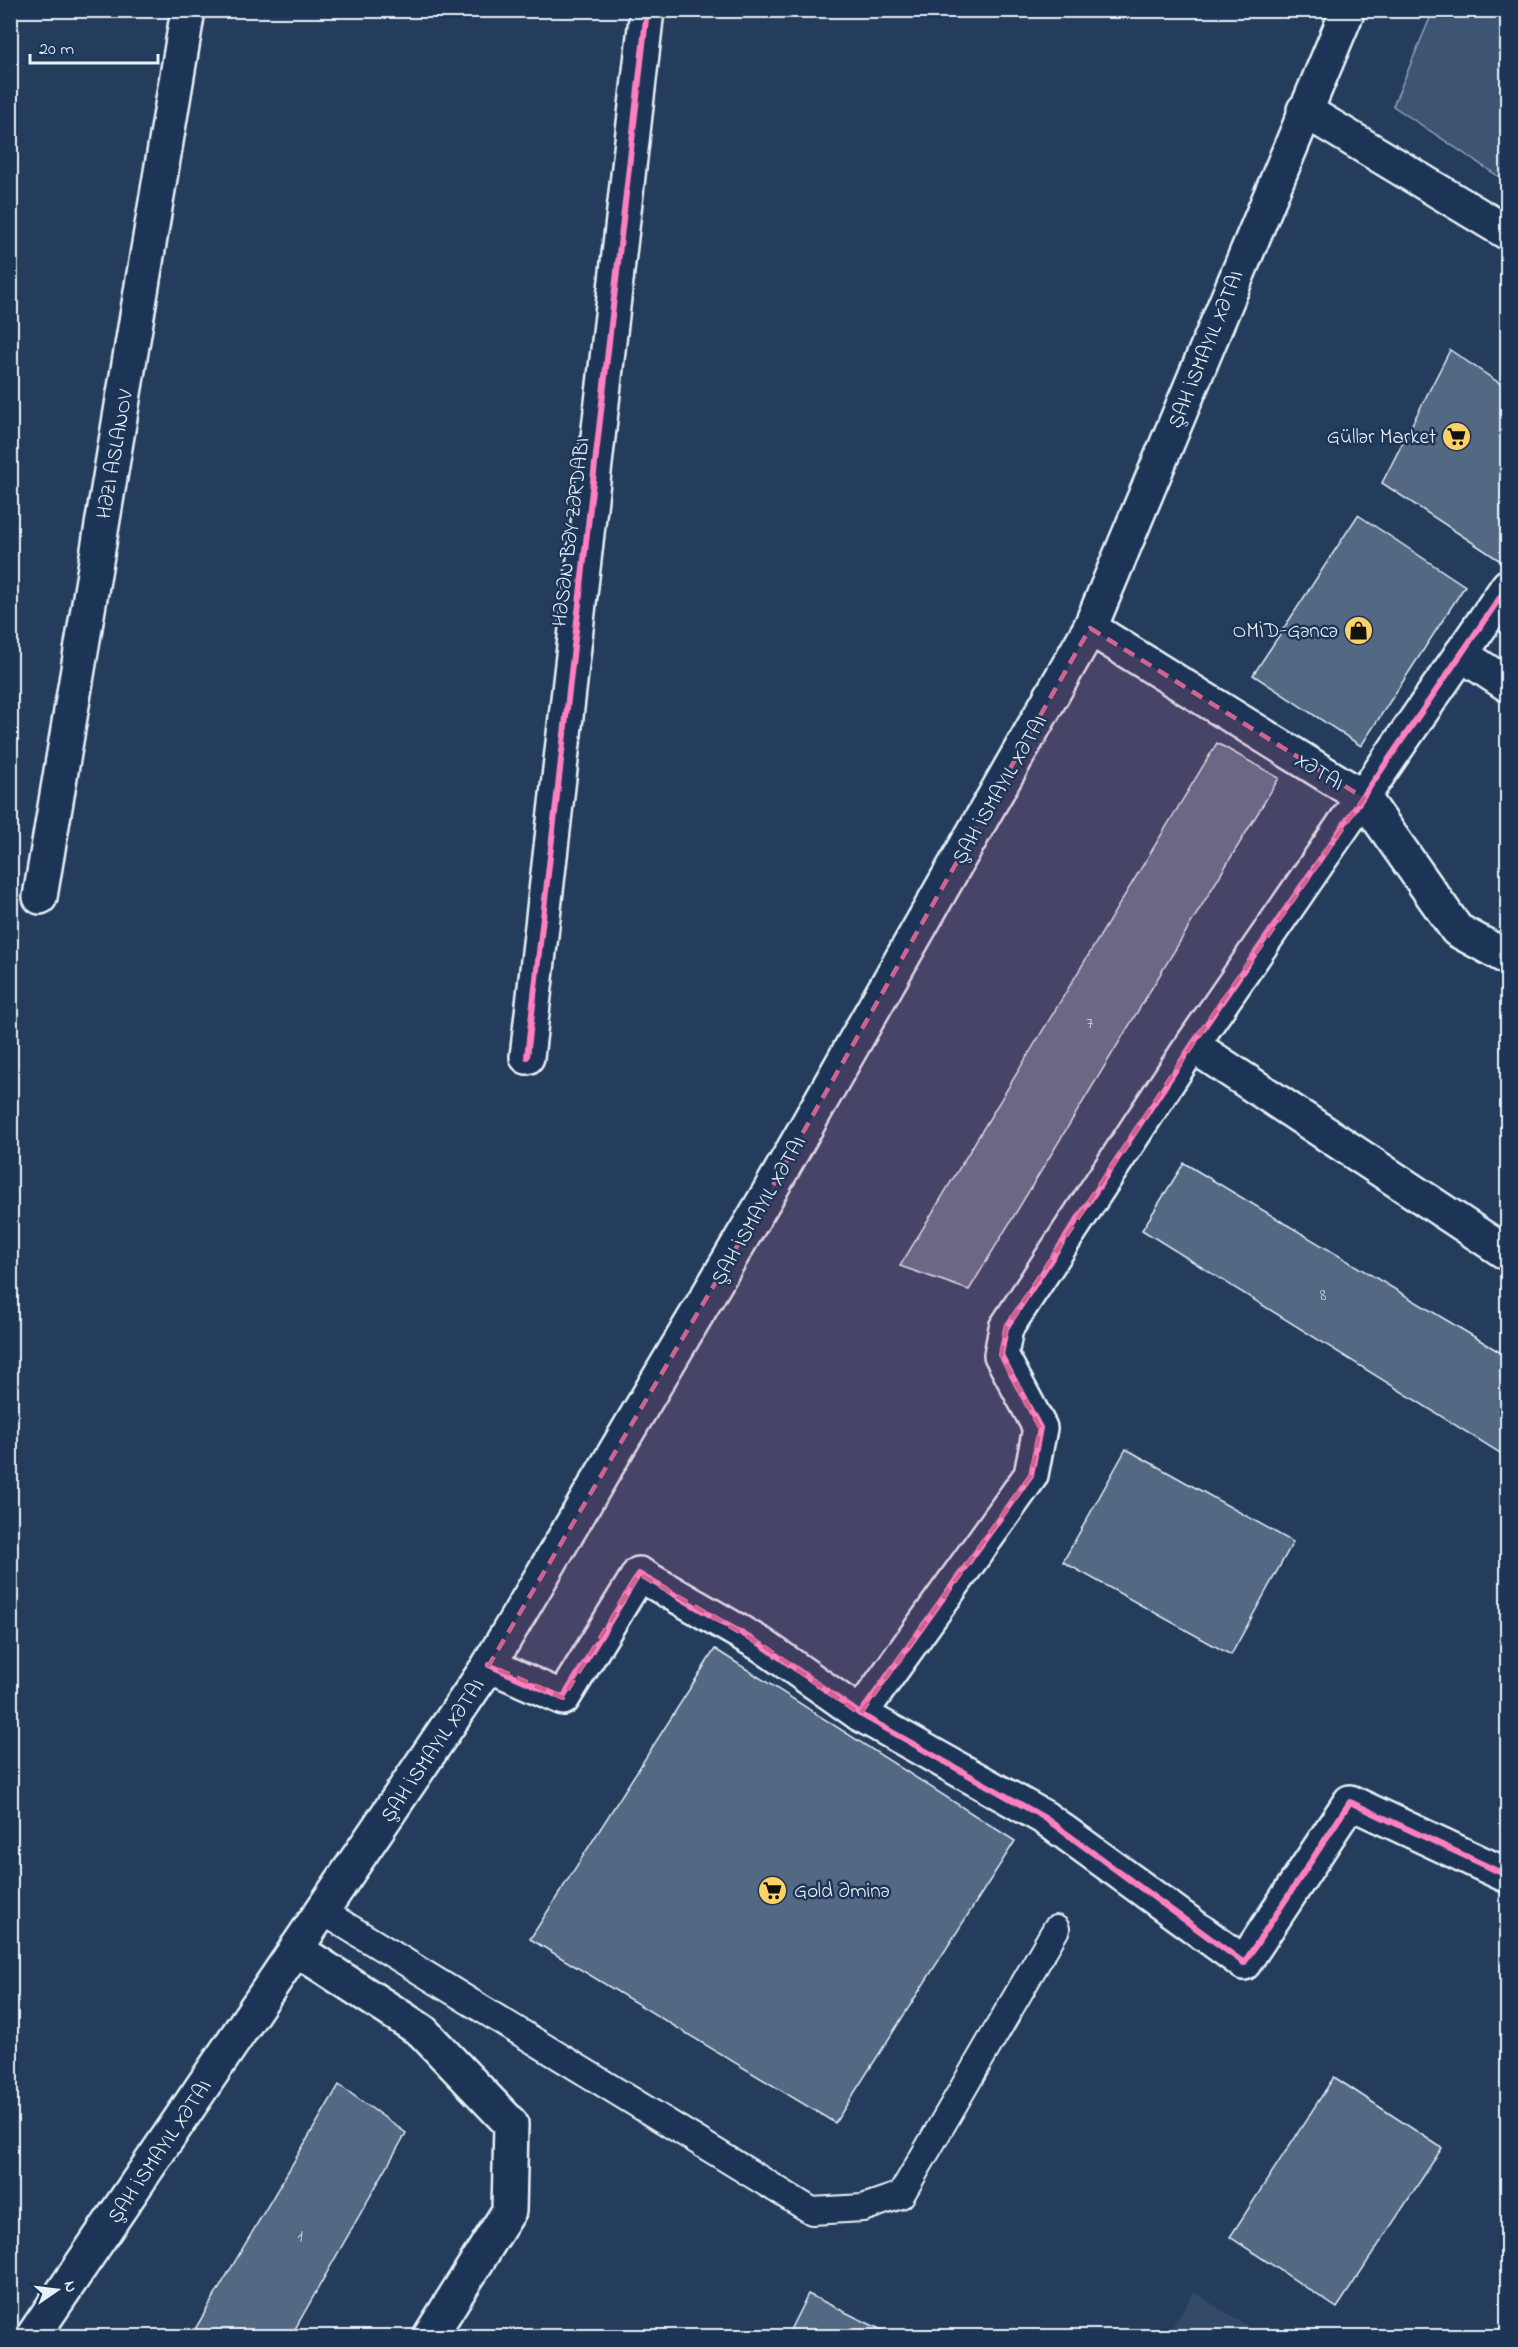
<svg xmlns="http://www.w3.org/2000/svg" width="1518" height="2347" viewBox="0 0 1518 2347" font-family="'Indie Flower',sans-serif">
<rect width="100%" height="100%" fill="#253d5d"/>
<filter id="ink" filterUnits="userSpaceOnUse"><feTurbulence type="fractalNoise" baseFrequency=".0167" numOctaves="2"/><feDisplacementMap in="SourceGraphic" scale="12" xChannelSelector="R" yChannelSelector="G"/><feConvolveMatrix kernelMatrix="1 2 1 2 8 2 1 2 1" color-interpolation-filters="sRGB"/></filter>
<g filter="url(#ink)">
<polygon fill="#334a68" points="1194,2292 1263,2336 1167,2336"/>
<polygon fill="#3e5472" stroke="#93a2b5" stroke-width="1.5" points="1433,11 1507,11 1507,182 1393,106"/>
<g fill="#536782" stroke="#e8f1f8" stroke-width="1.5">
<polygon points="1450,350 1508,389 1508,566 1382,483"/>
<polygon points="1358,515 1465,586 1361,746 1253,675"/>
<polygon points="1217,743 1279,778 969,1290 900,1266"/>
<polygon points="1184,1163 1508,1357 1508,1458 1142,1230"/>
<polygon points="1126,1449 1293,1542 1231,1655 1063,1562"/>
<polygon points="715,1649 1015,1841 835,2123 530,1939"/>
<polygon points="1334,2077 1442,2148 1337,2308 1230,2237"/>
<polygon points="339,2085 406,2133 291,2336 191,2336"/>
<polygon points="808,2294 894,2336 787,2336"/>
</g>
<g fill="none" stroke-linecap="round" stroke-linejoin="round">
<defs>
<polyline id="service" points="322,1911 812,2211 863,2208 901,2195 1056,1929"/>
<g id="minor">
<polyline points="1304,110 1508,233"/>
<polyline points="1090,628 1364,798 1457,930 1508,958"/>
<polyline points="1461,654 1508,685"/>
<polyline points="40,897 188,10"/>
<polyline points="1192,1045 1508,1254"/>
<polyline points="527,1057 647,10"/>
<polyline points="489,1665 563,1698 639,1574 762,1645 860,1714 1045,1818 1244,1963 1350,1802 1508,1876"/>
<polyline points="860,1714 1031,1475 1040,1428 1001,1355 1006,1328 1192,1045 1508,586"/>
<polyline points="296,1949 422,2031 511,2124 509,2211 430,2336"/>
</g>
<polyline id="primary" points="33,2336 489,1665 768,1194 1090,628 1348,10"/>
</defs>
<use href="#service" stroke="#e8f1f8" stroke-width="30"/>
<use href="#minor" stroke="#e8f1f8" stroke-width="38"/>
<use href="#primary" stroke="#e8f1f8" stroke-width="38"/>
<use href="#service" stroke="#1d3557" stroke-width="26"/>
<use href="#minor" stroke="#1d3557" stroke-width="33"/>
<use href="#primary" stroke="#1d3557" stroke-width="33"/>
<defs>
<g id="cycleway">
<polyline points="527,1057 647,10"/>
<polyline points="489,1665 563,1698 639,1574 762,1645 860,1714 1045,1818 1244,1963 1350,1802 1508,1876"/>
<polyline points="860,1714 1031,1475 1040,1428 1001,1355 1006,1328 1192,1045 1508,586"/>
</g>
</defs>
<use href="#cycleway" stroke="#1d3557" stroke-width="10"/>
<use href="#cycleway" stroke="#ff80c0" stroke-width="6"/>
</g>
</g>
<path fill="#cf6492" fill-opacity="0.2" stroke="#cf6492" stroke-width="4.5" stroke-dasharray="12 8" stroke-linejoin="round" d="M 1090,628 L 1364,798 L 1192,1045 L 1006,1328 L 1001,1355 L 1040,1428 L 1031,1475 L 860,1714 L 762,1645 L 639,1574 L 563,1698 L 489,1665 L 768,1194 Z"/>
<defs>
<symbol id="supermarket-disc" viewBox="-11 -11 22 22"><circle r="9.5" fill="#ffd166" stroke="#1d3557"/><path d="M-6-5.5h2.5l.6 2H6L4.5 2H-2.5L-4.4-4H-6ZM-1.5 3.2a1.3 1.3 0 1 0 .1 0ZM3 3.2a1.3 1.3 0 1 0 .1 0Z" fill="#111"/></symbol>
<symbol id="shop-disc" viewBox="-11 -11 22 22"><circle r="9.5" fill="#ffd166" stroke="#1d3557"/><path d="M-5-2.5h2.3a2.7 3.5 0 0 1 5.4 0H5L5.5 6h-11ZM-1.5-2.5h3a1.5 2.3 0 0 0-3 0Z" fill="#111"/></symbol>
</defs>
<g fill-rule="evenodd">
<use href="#supermarket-disc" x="1440" y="420" width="33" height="33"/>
<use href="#shop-disc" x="1342" y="614" width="33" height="33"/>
<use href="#supermarket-disc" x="756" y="1874" width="33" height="33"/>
</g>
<g text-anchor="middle" stroke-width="5" stroke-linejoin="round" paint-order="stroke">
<g font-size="18" fill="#c3ceda">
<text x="1090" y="1028">7</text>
<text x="1323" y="1300">8</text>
<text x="300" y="2241">1</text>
</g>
<g font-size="21" fill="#e8f1f8" stroke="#1d3557">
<text transform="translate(1205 349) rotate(-68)" y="7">ŞAH İSMAYIL XƏTAI</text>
<text transform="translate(114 454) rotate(-80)" y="7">HƏZI ASLANOV</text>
<text transform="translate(570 532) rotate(-83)" y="7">HƏSƏN BƏY ZƏRDABI</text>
<text transform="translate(1320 771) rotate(32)" y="7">XƏTAI</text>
<text transform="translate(999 789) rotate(-60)" y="7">ŞAH İSMAYIL XƏTAI</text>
<text transform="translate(758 1210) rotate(-60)" y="7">ŞAH İSMAYIL XƏTAI</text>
<text transform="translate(432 1750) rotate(-56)" y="7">ŞAH İSMAYIL XƏTAI</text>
<text transform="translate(159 2151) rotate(-56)" y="7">ŞAH İSMAYIL XƏTAI</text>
</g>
<g font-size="21" fill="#e8f1f8" stroke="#1d3557" text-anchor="end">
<text x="1436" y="443">Güllər Market</text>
<text x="1338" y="637">OMİD-Gəncə</text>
<text x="794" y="1897" text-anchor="start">Gold Əminə</text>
</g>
</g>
<rect width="1518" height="2347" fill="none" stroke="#1d3557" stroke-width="36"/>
<rect x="18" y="18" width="1482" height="2311" fill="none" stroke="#e8f1f8" stroke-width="2" filter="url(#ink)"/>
<g transform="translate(57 2290) rotate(76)" stroke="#1d3557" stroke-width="4.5" paint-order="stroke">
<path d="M0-4.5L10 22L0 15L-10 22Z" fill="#e8f1f8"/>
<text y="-9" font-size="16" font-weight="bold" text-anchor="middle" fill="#e8f1f8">N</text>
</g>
<path d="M30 54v9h128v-9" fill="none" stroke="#e8f1f8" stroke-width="3"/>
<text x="39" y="54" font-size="18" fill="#e8f1f8" stroke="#1d3557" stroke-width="4.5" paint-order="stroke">20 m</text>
</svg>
